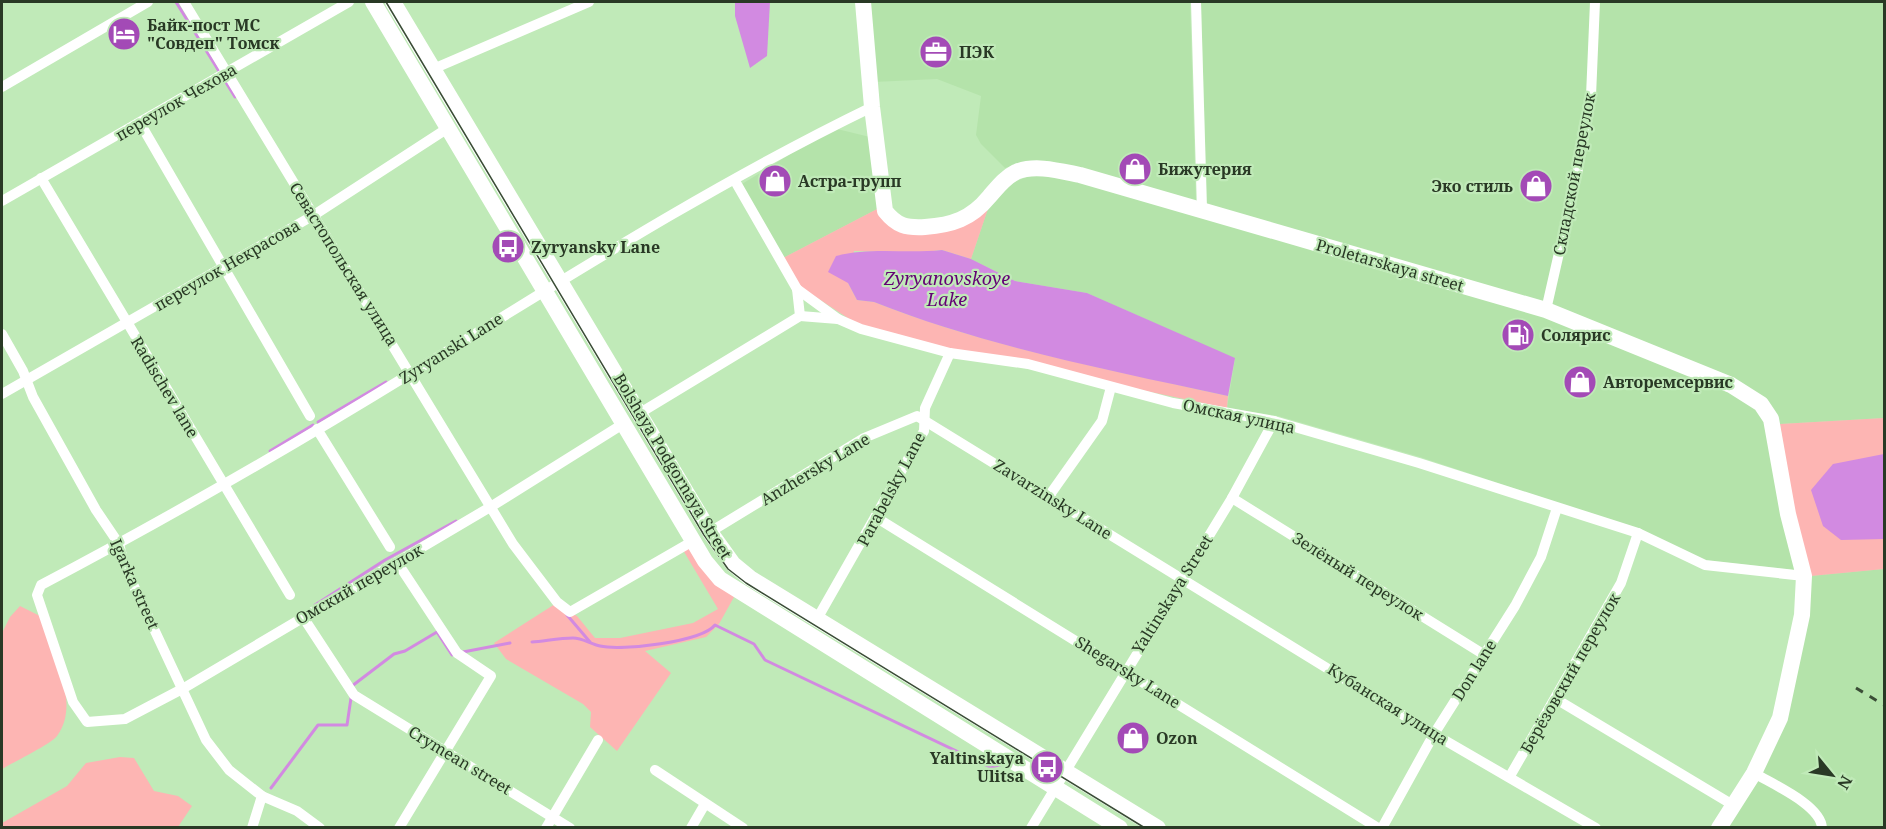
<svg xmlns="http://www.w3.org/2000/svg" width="1886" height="829" viewBox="0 0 1886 829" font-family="'Noto Serif',serif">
<rect width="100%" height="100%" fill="#c0eab8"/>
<g fill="#b4e3aa">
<polygon points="867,2 1190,2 1196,202 1015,165 1005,168 981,144 976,135 981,96 937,79 874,82"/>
<polygon points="1201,2 1884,2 1884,418 1780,424 1732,380 1207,204"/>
<polygon points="837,129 870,137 879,208 783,258 742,184 805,145"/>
<polygon points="1034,174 1078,181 1547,315 1729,391 1757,409 1765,422 1795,570 1703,560 1639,530 1420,457 1278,416 1227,408 1235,359 1087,293 1015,281 971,259 989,206 1007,185"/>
<polygon points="1884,569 1884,827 1726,828 1758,778 1811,576"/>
</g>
<g fill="#fdb5b3">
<path d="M 989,206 L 971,259 L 942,250 L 915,253 L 854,251 L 848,283 L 857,300 L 874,302 C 988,347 1109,369 1228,396 L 1227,408 L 951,350 L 860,326 L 799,286 L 783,258 L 879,208 L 907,232 Z"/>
<polygon points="1884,418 1884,569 1811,576 1794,512 1780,424"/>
<polygon points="693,545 734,597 719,624 706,637 645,651 671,673 617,751 590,727 591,712 583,704 506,659 494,643 555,604 577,616 595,638 620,638 693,623 718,609 683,550"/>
<path d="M 20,606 L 40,616 C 51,650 82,702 57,736 C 51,744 12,763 2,769 L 2,633 L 10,617 Z"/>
<polygon points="120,757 134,758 154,791 178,796 192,806 178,827 2,827 2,823 67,786 86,763"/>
</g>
<g fill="#d28ae1">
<polygon points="735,2 770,2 767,56 750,68 735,16"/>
<path d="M 942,250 L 971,259 L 1015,281 L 1087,293 L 1235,358 L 1228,396 C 1109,370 988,347 874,302 L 857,300 L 848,283 L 828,272 L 836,256 C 870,247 907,254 942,250 Z"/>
<polygon points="1884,454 1884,539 1841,540 1823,526 1811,490 1833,464"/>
</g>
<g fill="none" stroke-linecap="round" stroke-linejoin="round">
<g stroke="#d28ae1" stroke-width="3">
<polyline points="176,2 235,97"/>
<polyline points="318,422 386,382"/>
<polyline points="270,451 313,425"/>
<polyline points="315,605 385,560 456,521"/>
<polyline points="567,615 590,642"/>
<path d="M 532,642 C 545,641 560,638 573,638 C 582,638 591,644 600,646 C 622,651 701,642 715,625 L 754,644 L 765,660 L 990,767 L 1004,764"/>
<polyline points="463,652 510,643"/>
<polyline points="352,686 394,654 405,651 437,632 452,655"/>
<polyline points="271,788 318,725 347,725 351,698"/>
</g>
<g stroke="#fff" stroke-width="10">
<polyline points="184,2 513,544 557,602 570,612 693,541"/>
<polyline points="1196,2 1202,210"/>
<polyline points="433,69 589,2"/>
<polyline points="2,87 148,2"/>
<polyline points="140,123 310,416"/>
<polyline points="41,178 290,595"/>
<polyline points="735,181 797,289 838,319 861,329 950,353 1028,364 1173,403 1274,421 1419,463 1638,533 1705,565 1804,576"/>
<polyline points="2,201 349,2"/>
<polyline points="1546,310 1577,174 1591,96 1595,2"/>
<polyline points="800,316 838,319"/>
<polyline points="2,334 23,371 33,397 96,510 119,544 125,567 206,740 229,770 262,796 252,828"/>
<polyline points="2,394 314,215 448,128"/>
<polyline points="640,413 800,316 797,289"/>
<path d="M 623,424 L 492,506 L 184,688 L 125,719 L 87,722 L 73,702 L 37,595 L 41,585 C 168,518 291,447 413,372 C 563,280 713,184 872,107"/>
<polyline points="317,429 390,547"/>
<polyline points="1049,496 1102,421 1111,387"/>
<polyline points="1232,498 1483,654"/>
<polyline points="877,518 1378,828"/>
<polyline points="710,532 864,438 917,416 1434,734 1596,828"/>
<polyline points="397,562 457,653 491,676 399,828"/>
<polyline points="303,617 354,695 570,828"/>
<polyline points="817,619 924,431 925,408 950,353"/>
<polyline points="1556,699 1733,805"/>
<polyline points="655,770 743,828"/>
<path d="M 1754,773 C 1772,784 1821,805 1822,828"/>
<polyline points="1510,776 1621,583 1638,533"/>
<polyline points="262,796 297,811 320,828"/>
<polyline points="546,828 598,740"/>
<polyline points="691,828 705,804"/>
<polyline points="1031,828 1232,498 1274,421"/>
<polyline points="1382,828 1434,734 1515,606 1541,557 1557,508"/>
</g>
<g stroke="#fff" stroke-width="16">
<polyline points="373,2 705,561 720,579 1120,828"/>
<polyline points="393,2 710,532 733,564 750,578 1158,828"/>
<path d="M 863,2 L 872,107 L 885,211 C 897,226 906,228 925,227 C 952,225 971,219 989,197 C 997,188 1004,178 1016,172 C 1035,164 1060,171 1080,175 L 1546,310 L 1731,385 L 1761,404 L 1771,419 L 1788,514 L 1804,576 L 1802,615 L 1780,718 L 1754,773 L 1719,828"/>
</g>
<polyline stroke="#3a4d36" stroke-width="1.5" points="386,2 704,535 728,569 746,583 1145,828"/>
<polyline stroke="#3a4d36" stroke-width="3" stroke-dasharray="8 8" stroke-linecap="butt" points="1856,688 1884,705"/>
</g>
<defs>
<symbol id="hotel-disc" viewBox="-11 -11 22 22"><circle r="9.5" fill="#a34ab6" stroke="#c0eab8"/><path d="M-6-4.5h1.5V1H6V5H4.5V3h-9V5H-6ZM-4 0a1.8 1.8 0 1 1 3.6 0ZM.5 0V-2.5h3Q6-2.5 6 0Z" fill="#fff"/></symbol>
<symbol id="office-disc" viewBox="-11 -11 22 22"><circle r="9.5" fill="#a34ab6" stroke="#c0eab8"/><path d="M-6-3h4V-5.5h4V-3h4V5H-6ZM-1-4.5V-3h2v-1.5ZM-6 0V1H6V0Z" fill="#fff"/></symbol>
<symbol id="shop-disc" viewBox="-11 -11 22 22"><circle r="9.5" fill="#a34ab6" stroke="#c0eab8"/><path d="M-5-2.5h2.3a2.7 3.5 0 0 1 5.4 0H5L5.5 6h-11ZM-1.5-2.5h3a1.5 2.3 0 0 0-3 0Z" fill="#fff"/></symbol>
<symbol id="bus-disc" viewBox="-11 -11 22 22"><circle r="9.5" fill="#a34ab6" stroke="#c0eab8"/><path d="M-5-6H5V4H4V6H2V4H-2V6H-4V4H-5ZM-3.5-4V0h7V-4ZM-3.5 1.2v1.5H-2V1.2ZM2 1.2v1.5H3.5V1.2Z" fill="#fff"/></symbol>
<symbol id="fuel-disc" viewBox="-11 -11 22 22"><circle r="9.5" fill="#a34ab6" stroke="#c0eab8"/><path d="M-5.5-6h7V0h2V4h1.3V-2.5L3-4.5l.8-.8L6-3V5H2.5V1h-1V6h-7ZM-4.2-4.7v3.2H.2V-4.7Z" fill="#fff"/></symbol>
</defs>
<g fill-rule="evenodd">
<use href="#hotel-disc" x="105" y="15" width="38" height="38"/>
<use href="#office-disc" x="917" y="33" width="38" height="38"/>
<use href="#shop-disc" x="1116" y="150" width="38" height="38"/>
<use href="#shop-disc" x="756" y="162" width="38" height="38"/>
<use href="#shop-disc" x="1517" y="167" width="38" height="38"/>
<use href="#bus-disc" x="489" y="228" width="38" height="38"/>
<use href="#fuel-disc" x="1499" y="316" width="38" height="38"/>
<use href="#shop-disc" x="1561" y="363" width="38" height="38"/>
<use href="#shop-disc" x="1114" y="719" width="38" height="38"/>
<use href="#bus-disc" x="1028" y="748" width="38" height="38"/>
</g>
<g text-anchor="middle" stroke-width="4.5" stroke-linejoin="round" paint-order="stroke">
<g font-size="16" font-weight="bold" fill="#293925" stroke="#c0eab8" text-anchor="start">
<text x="147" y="31">Байк-пост MC<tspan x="147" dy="18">"Совдеп" Томск</tspan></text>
<text x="959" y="58">ПЭК</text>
<text x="1158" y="175">Бижутерия</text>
<text x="798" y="187">Астра-групп</text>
<text x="1513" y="192" text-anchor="end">Эко стиль</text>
<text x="531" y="253">Zyryansky Lane</text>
<text x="1541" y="341">Солярис</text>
<text x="1603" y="388">Авторемсервис</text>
<text x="1156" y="744">Ozon</text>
<text x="1024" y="764" text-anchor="end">Yaltinskaya<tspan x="1024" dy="18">Ulitsa</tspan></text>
</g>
<g font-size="16" fill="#293925" stroke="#c0eab8">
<text transform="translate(176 102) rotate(-30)" y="6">переулок Чехова</text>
<text transform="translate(1574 174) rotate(-79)" y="6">Складской переулок</text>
<text transform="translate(344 264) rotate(58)" y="6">Севастопольская улица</text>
<text transform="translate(227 265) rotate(-30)" y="6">переулок Некрасова</text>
<text transform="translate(1390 265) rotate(16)" y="6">Proletarskaya street</text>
<text transform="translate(451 348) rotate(-32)" y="6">Zyryanski Lane</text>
<text transform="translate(165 387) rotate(59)" y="6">Radischev lane</text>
<text transform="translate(1239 416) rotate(12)" y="6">Омская улица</text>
<text transform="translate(673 466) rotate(59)" y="6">Bolshaya Podgornaya Street</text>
<text transform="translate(815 469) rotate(-31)" y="6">Anzhersky Lane</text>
<text transform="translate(891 489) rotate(-62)" y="6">Parabelsky Lane</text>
<text transform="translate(1053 499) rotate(32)" y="6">Zavarzinsky Lane</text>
<text transform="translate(1358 576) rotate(32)" y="6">Зелёный переулок</text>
<text transform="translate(135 584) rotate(66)" y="6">Igarka street</text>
<text transform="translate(359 584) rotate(-30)" y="6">Омский переулок</text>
<text transform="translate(1172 594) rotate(-58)" y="6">Yaltinskaya Street</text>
<text transform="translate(1474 670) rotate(-58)" y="6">Don lane</text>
<text transform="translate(1128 672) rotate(32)" y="6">Shegarsky Lane</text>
<text transform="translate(1570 673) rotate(-60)" y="6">Берёзовский переулок</text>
<text transform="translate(1388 704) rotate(32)" y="6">Кубанская улица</text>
<text transform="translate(460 760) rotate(31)" y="6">Crymean street</text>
</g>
<g font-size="18" font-style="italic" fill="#630174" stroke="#c0eab8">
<text x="947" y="285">Zyryanovskoye<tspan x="947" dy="21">Lake</tspan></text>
</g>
</g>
<rect width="1886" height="829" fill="none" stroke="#293925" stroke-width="6"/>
<g transform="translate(1832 775) rotate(120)" stroke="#c0eab8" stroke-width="4.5" paint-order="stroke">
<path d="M0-4.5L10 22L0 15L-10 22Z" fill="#293925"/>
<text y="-9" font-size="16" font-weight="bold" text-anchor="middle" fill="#293925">N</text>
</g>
</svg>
